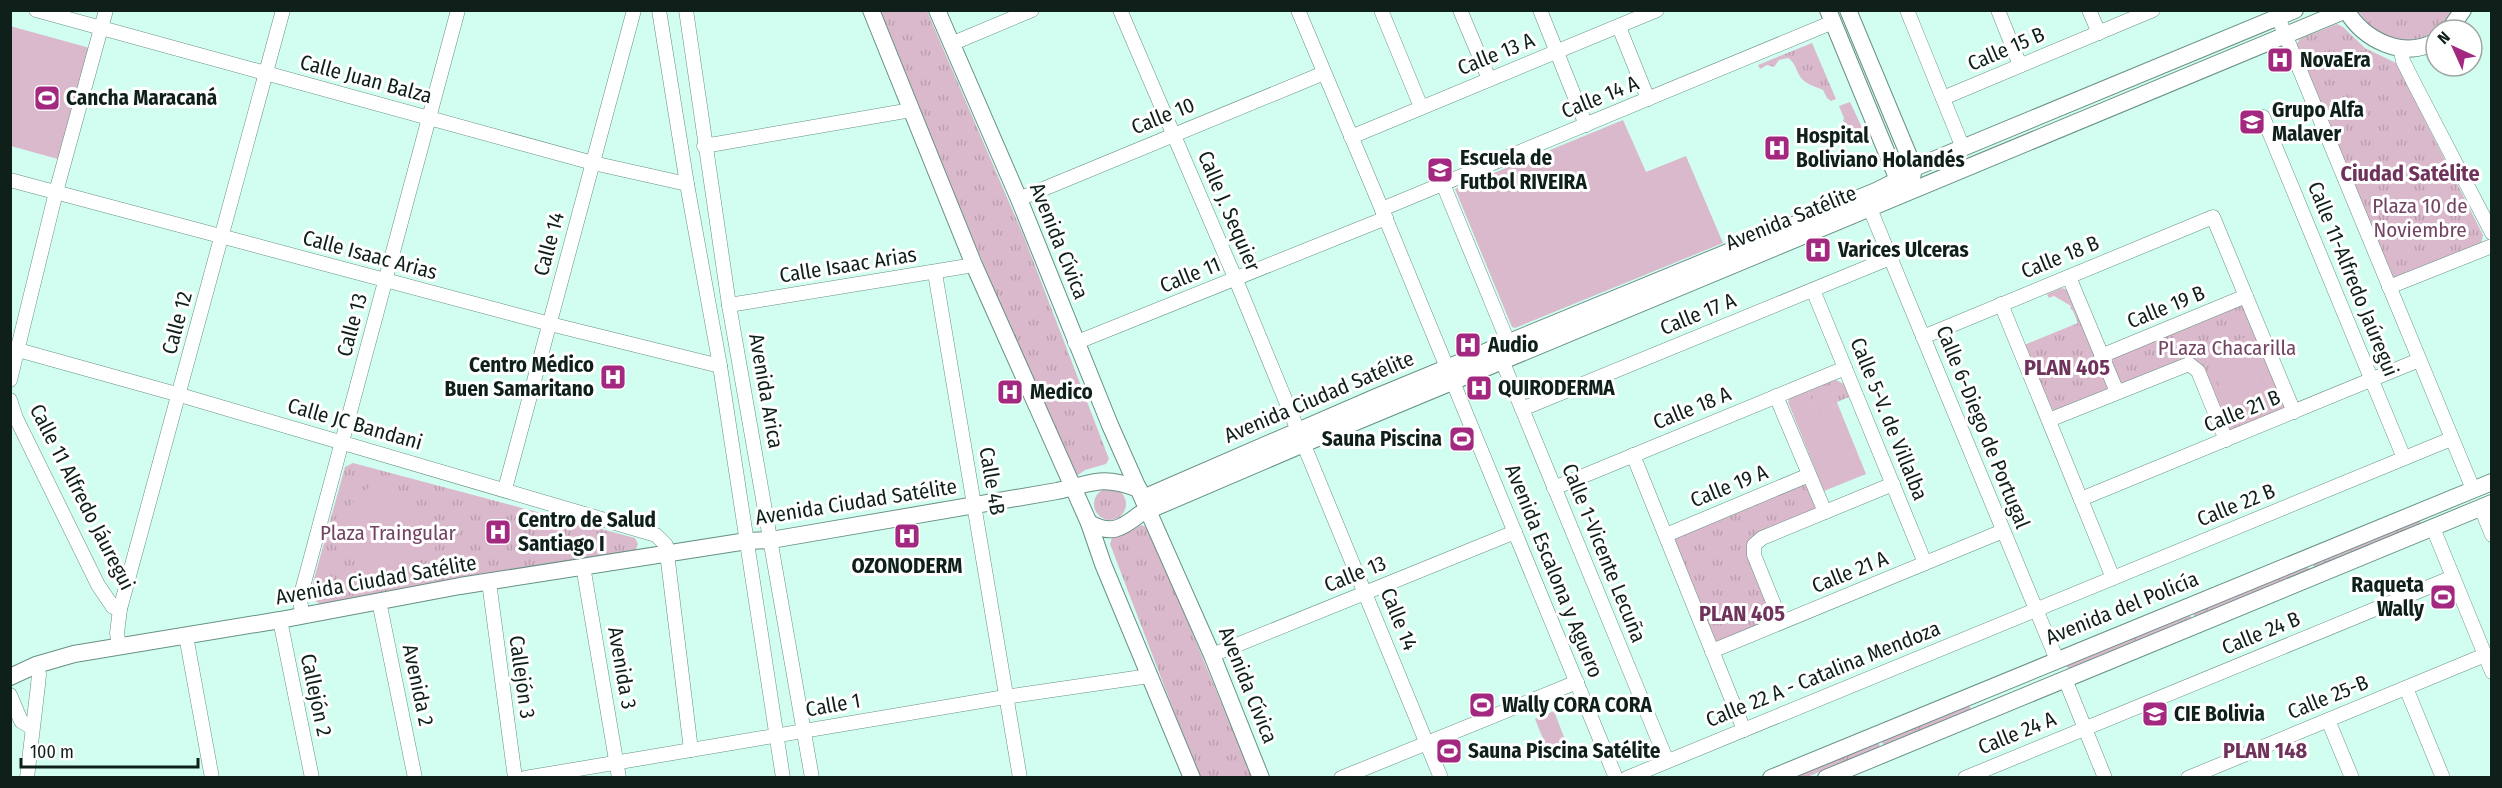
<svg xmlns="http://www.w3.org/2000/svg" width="2502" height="788" viewBox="0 0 2502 788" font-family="'Fira Sans Condensed',sans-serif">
<defs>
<pattern id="grass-tufts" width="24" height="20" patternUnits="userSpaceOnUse" patternTransform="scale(1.5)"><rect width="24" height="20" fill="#dbb9cd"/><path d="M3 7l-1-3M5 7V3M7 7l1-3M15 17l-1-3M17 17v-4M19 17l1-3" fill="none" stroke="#bb9faf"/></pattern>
</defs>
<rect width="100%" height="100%" fill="#d2fdf1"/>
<g fill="url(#grass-tufts)">
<polygon points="878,11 927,11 1024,237 1109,459 1106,464 1085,470 1078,475 1070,472"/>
<path d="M 2358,11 L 2455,11 C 2427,49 2387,51 2358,11 Z"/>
<polygon points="2337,24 2343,27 2365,48 2396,63 2483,235 2481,245 2398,279 2393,278 2296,45 2300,39"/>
<path d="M 1812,43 L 1836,99 L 1831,101 L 1827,98 L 1823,90 C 1816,87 1806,84 1801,78 C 1796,71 1796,63 1788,58 L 1779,60 L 1774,67 L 1767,65 L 1760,69 L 1758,65 Z"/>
<polygon points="1850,102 1868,140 1860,143 1856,139 1858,137 1855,134 1856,132 1843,121 1844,118 1839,106"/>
<polygon points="2062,288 2067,290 2080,322 2082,321 2108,387 2106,390 2053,411 2024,345 2078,323 2073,311 2070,308 2071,306 2054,296 2049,298 2047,294"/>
<polygon points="2240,304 2244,306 2286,409 2229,432 2200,364 2120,383 2109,361 2111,357"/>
<polygon points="1836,380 1844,384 1849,397 1837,402 1838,405 1817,414 1808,391"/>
<polygon points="353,463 635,538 638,544 635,552 322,605 310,598 311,590 345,467"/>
<polygon points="1805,483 1816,509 1752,538 1774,619 1719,643 1715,642 1673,538"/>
<circle cx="1110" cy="504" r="16"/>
<polygon points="2419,519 2422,525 2315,569 2312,563"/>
<path d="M 1141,525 L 1149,528 L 1252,777 L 1199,777 L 1110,544 L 1112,537 C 1121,531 1129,534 1141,525 Z"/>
<polygon points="2307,565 2310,571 2195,618 2192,611"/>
<polygon points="2189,613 2192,619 2071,669 2067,667 2067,665"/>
<polygon points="1969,704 1971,710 1884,746 1881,740"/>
<polygon points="1878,741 1880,747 1807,777 1790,777"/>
</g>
<g fill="#dbb9cd">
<polygon points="10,26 97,50 65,161 11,146"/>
<polygon points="1623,120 1646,172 1686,156 1723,243 1515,328 1512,327 1455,189"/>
<polygon points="2244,338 2266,391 2228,407 2206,354"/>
<polygon points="1808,391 1817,413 1838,405 1866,474 1824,491 1788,402 1790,398"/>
<polygon points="377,480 437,545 388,590 329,525"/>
<polygon points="1554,711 1569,750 1551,758 1535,719"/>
</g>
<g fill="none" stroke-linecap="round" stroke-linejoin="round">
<defs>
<g id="minor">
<polyline points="36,10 593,163 687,184"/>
<polyline points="659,10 687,184 720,366 783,778"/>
<polyline points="686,10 729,305 812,778"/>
<polyline points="1120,10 1236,280 1441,778"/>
<polyline points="1298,10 1378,200 1616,778"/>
<polyline points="1381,10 1421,107"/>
<polyline points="1460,10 1489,79"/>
<polyline points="1540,10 1586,125"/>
<polyline points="1907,10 1963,148"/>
<polyline points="1998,10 2020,65"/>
<polyline points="2089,10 2099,33"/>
<polyline points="2275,10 2473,489"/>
<polyline points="1619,27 1648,99"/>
<polyline points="951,44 1032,10"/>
<polyline points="2400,47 2403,61 2415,85 2492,233"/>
<polyline points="1943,98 2153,10"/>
<polyline points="2263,117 2404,458"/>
<polyline points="1351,137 1657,10"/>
<polyline points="704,146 911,110"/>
<polyline points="10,180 550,324 720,366"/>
<polyline points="1443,184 1508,342"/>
<polyline points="1019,199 1324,73"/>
<polyline points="1866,199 2057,660"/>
<polyline points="1382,209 1833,22"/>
<polyline points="935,273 1020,778"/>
<polyline points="2069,277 2117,392"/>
<polyline points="2389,287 2492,246"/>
<polyline points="1813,290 1925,563"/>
<polyline points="2001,304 2113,578"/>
<polyline points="729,305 974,265"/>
<polyline points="1923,337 2213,217 2294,412"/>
<polyline points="1075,343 1386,218"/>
<polyline points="18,350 180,395 656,535 666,545 691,750"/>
<polyline points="1499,353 1667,761"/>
<polyline points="2101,356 2246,296"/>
<polyline points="10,380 56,192 106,10"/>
<polyline points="1776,396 1825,512"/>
<polyline points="10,400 16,418 98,585 113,607 120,609"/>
<polyline points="1522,409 1890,258"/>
<polyline points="2049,420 2189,364 2198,371 2226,440"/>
<polyline points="1633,455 1744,730"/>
<polyline points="1554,488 1845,368"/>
<polyline points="505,489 634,10"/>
<polyline points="2081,499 2419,360"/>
<polyline points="2481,508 2492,535"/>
<polyline points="2433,528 2492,672"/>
<polyline points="1666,535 1809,475"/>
<polyline points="583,566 619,778"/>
<polyline points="489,582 515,778"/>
<polyline points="379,601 415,778"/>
<polyline points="302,615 300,598 458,10"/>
<polyline points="280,620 312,778"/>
<polyline points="1781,622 1754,555 1754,545 1762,538 1893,484"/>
<polyline points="186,636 212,778"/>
<polyline points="119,647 117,633 120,609 283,10"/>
<polyline points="1712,651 2003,531"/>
<polyline points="1212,655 1515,532"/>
<polyline points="2065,679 2105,778"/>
<polyline points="2406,688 2443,778"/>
<polyline points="10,695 21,721 32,728"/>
<polyline points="2328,720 2352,778"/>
<polyline points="27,778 38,685 39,674 36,665"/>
<polyline points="525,778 1005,697 1149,676"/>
<polyline points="1341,778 1577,682"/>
<polyline points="1627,778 2451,439"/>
<polyline points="1965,778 2453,577"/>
<polyline points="2188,778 2485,655"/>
</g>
<g id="major">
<polyline points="871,10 974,265 1089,523 1103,564 1192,778"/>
<polyline points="937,10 1019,199 1110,425 1212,655 1261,778"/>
<polyline points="1828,10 1898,180 1906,187"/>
<polyline points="1848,10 1914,168 1912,178"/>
<path d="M 2346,10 C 2364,40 2403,60 2436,41"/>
<polyline points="2449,30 2463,10"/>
<polyline points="1143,498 1376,397 1876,191 1898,180 1914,168 2295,10"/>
<path d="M 1089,523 C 1111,535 1121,529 1140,514 L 1327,434 L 2346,10"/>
<path d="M 10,677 L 36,665 L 74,654 L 280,620 L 460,586 L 747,541 L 771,540 L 1057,491 C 1094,483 1101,475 1139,489"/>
<polyline points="1771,778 2492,482"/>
<polyline points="1826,778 2492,503"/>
</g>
</defs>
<use href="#minor" stroke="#689085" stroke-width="15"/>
<use href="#major" stroke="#689085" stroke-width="18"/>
<use href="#minor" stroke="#fff" stroke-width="14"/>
<use href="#major" stroke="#fff" stroke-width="16"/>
</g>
<defs>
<symbol id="hospital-square" viewBox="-11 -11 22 22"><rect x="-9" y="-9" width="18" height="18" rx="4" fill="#a32980" stroke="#fff"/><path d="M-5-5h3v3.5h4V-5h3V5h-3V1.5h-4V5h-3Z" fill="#fff"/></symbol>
<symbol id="stadium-square" viewBox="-11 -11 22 22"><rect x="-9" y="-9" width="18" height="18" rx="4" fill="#a32980" stroke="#fff"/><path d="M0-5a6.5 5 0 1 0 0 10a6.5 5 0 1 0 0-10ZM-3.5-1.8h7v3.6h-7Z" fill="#fff"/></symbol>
<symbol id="university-square" viewBox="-11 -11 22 22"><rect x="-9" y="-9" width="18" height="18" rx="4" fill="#a32980" stroke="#fff"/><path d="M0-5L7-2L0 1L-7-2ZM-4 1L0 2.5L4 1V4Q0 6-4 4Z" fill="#fff"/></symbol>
</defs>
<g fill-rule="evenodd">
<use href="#hospital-square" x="2265" y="45" width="30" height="30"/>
<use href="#stadium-square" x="32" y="83" width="30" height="30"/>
<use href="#university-square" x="2237" y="107" width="30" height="30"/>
<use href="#hospital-square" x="1762" y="133" width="30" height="30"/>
<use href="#university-square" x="1425" y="155" width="30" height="30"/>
<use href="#hospital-square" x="1803" y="235" width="30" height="30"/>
<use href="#hospital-square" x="1453" y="330" width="30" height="30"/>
<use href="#hospital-square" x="598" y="362" width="30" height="30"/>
<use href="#hospital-square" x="1464" y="373" width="30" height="30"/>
<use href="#hospital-square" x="995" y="377" width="30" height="30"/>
<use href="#stadium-square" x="1447" y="424" width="30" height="30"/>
<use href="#hospital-square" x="483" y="517" width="30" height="30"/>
<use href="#hospital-square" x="892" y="521" width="30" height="30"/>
<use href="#stadium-square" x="2428" y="582" width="30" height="30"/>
<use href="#stadium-square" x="1467" y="690" width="30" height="30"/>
<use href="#university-square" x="2140" y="699" width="30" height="30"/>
<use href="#stadium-square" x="1434" y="736" width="30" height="30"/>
</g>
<g text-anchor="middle" stroke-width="6" stroke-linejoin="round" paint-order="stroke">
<g font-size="21" fill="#0f201b" stroke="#fff">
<text transform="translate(2006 49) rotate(-23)" y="7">Calle 15 B</text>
<text transform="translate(1496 54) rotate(-22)" y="7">Calle 13 A</text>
<text transform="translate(366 79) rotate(15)" y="7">Calle Juan Balza</text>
<text transform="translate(1600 97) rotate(-22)" y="7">Calle 14 A</text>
<text transform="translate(1163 116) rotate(-22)" y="7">Calle 10</text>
<text transform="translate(1229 211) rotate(67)" y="7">Calle J. Sequier</text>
<text transform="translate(1791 218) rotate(-22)" y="7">Avenida Satélite</text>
<text transform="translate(1059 241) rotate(68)" y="7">Avenida Cívica</text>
<text transform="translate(549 244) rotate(-75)" y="7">Calle 14</text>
<text transform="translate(370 255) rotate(15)" y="7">Calle Isaac Arias</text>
<text transform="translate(2060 257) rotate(-22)" y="7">Calle 18 B</text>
<text transform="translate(848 265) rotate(-9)" y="7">Calle Isaac Arias</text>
<text transform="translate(1190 275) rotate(-22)" y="7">Calle 11</text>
<text transform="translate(2353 279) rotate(68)" y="7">Calle 11-Alfredo Jaúregui</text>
<text transform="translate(2166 307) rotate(-22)" y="7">Calle 19 B</text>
<text transform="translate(1698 314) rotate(-22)" y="7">Calle 17 A</text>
<text transform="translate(177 323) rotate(-75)" y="7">Calle 12</text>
<text transform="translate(352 325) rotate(-75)" y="7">Calle 13</text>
<text transform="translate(766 391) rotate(80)" y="7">Avenida Arica</text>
<text transform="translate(1319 397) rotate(-23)" y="7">Avenida Ciudad Satélite</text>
<text transform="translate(1692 408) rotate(-22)" y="7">Calle 18 A</text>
<text transform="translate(2242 411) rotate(-22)" y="7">Calle 21 B</text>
<text transform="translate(1889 419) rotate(68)" y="7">Calle 5-V. de Villalba</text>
<text transform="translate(355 424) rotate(16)" y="7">Calle JC Bandani</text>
<text transform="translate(1983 427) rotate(68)" y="7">Calle 6-Diego de Portugal</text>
<text transform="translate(992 481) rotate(80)" y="7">Calle 4B</text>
<text transform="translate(1729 486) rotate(-22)" y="7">Calle 19 A</text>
<text transform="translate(82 497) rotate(63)" y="7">Calle 11 Alfredo Jáuregui</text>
<text transform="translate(856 502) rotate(-9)" y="7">Avenida Ciudad Satélite</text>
<text transform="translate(2236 505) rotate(-22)" y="7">Calle 22 B</text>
<text transform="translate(1604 553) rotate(68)" y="7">Calle 1-Vicente Lecuña</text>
<text transform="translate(1554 571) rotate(68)" y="7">Avenida Escalona y Aguero</text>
<text transform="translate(1850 572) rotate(-22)" y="7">Calle 21 A</text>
<text transform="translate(1355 574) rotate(-22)" y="7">Calle 13</text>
<text transform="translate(376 580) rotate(-10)" y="7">Avenida Ciudad Satélite</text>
<text transform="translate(2122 608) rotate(-22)" y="7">Avenida del Policía</text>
<text transform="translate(1399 619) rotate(68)" y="7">Calle 14</text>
<text transform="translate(2261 633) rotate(-22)" y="7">Calle 24 B</text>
<text transform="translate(622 668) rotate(80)" y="7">Avenida 3</text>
<text transform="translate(1823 674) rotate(-22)" y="7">Calle 22 A - Catalina Mendoza</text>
<text transform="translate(522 677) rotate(82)" y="7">Callejón 3</text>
<text transform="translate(418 685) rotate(78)" y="7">Avenida 2</text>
<text transform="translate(1248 685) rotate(68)" y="7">Avenida Cívica</text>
<text transform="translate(316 695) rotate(78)" y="7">Callejón 2</text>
<text transform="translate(2328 697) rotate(-22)" y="7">Calle 25-B</text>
<text transform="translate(833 705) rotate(-10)" y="7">Calle 1</text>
<text transform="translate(2017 733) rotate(-22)" y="7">Calle 24 A</text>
</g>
<g font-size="21" font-weight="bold" fill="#0f201b" stroke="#fff" text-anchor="start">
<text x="2300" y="67">NovaEra</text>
<text x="66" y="105">Cancha Maracaná</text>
<text x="2272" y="117">Grupo Alfa<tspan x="2272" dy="24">Malaver</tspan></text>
<text x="1796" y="143">Hospital<tspan x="1796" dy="24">Boliviano Holandés</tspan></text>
<text x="1460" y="165">Escuela de<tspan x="1460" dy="24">Futbol RIVEIRA</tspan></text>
<text x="1838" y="257">Varices Ulceras</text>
<text x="1488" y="352">Audio</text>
<text x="594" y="372" text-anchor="end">Centro Médico<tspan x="594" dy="24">Buen Samaritano</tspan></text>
<text x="1498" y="395">QUIRODERMA</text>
<text x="1030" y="399">Medico</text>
<text x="1442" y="446" text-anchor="end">Sauna Piscina</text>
<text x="518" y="527">Centro de Salud<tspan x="518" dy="24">Santiago I</tspan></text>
<text x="907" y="573" text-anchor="middle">OZONODERM</text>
<text x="2424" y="592" text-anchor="end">Raqueta<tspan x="2424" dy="24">Wally</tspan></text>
<text x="1502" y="712">Wally CORA CORA</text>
<text x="2174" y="721">CIE Bolivia</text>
<text x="1468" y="758">Sauna Piscina Satélite</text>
</g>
<g font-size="21" fill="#734462" stroke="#fff">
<text x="2420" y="213">Plaza 10 de<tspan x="2420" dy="24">Noviembre</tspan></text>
<text x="2227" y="355">PLaza Chacarilla</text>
<text x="388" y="540">Plaza Traingular</text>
</g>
<g font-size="22" font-weight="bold" fill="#6f335b" stroke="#fff">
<text x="2410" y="181">Ciudad Satélite</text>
<text x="2067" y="375">PLAN 405</text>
<text x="1742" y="621">PLAN 405</text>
<text x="2265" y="758">PLAN 148</text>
</g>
</g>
<rect width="2502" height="788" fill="none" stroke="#0f201b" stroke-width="24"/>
<g transform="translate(2454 48) rotate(315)"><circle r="28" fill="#ffffff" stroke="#9fa6a4" stroke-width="1.5"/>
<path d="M0-4.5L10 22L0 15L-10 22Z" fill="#a32980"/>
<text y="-9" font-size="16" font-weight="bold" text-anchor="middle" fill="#0f201b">N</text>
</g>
<path d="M21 758v9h177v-9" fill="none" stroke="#0f201b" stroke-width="3"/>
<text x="30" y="758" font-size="18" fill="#0f201b" stroke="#ffffff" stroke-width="4.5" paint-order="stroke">100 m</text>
</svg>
